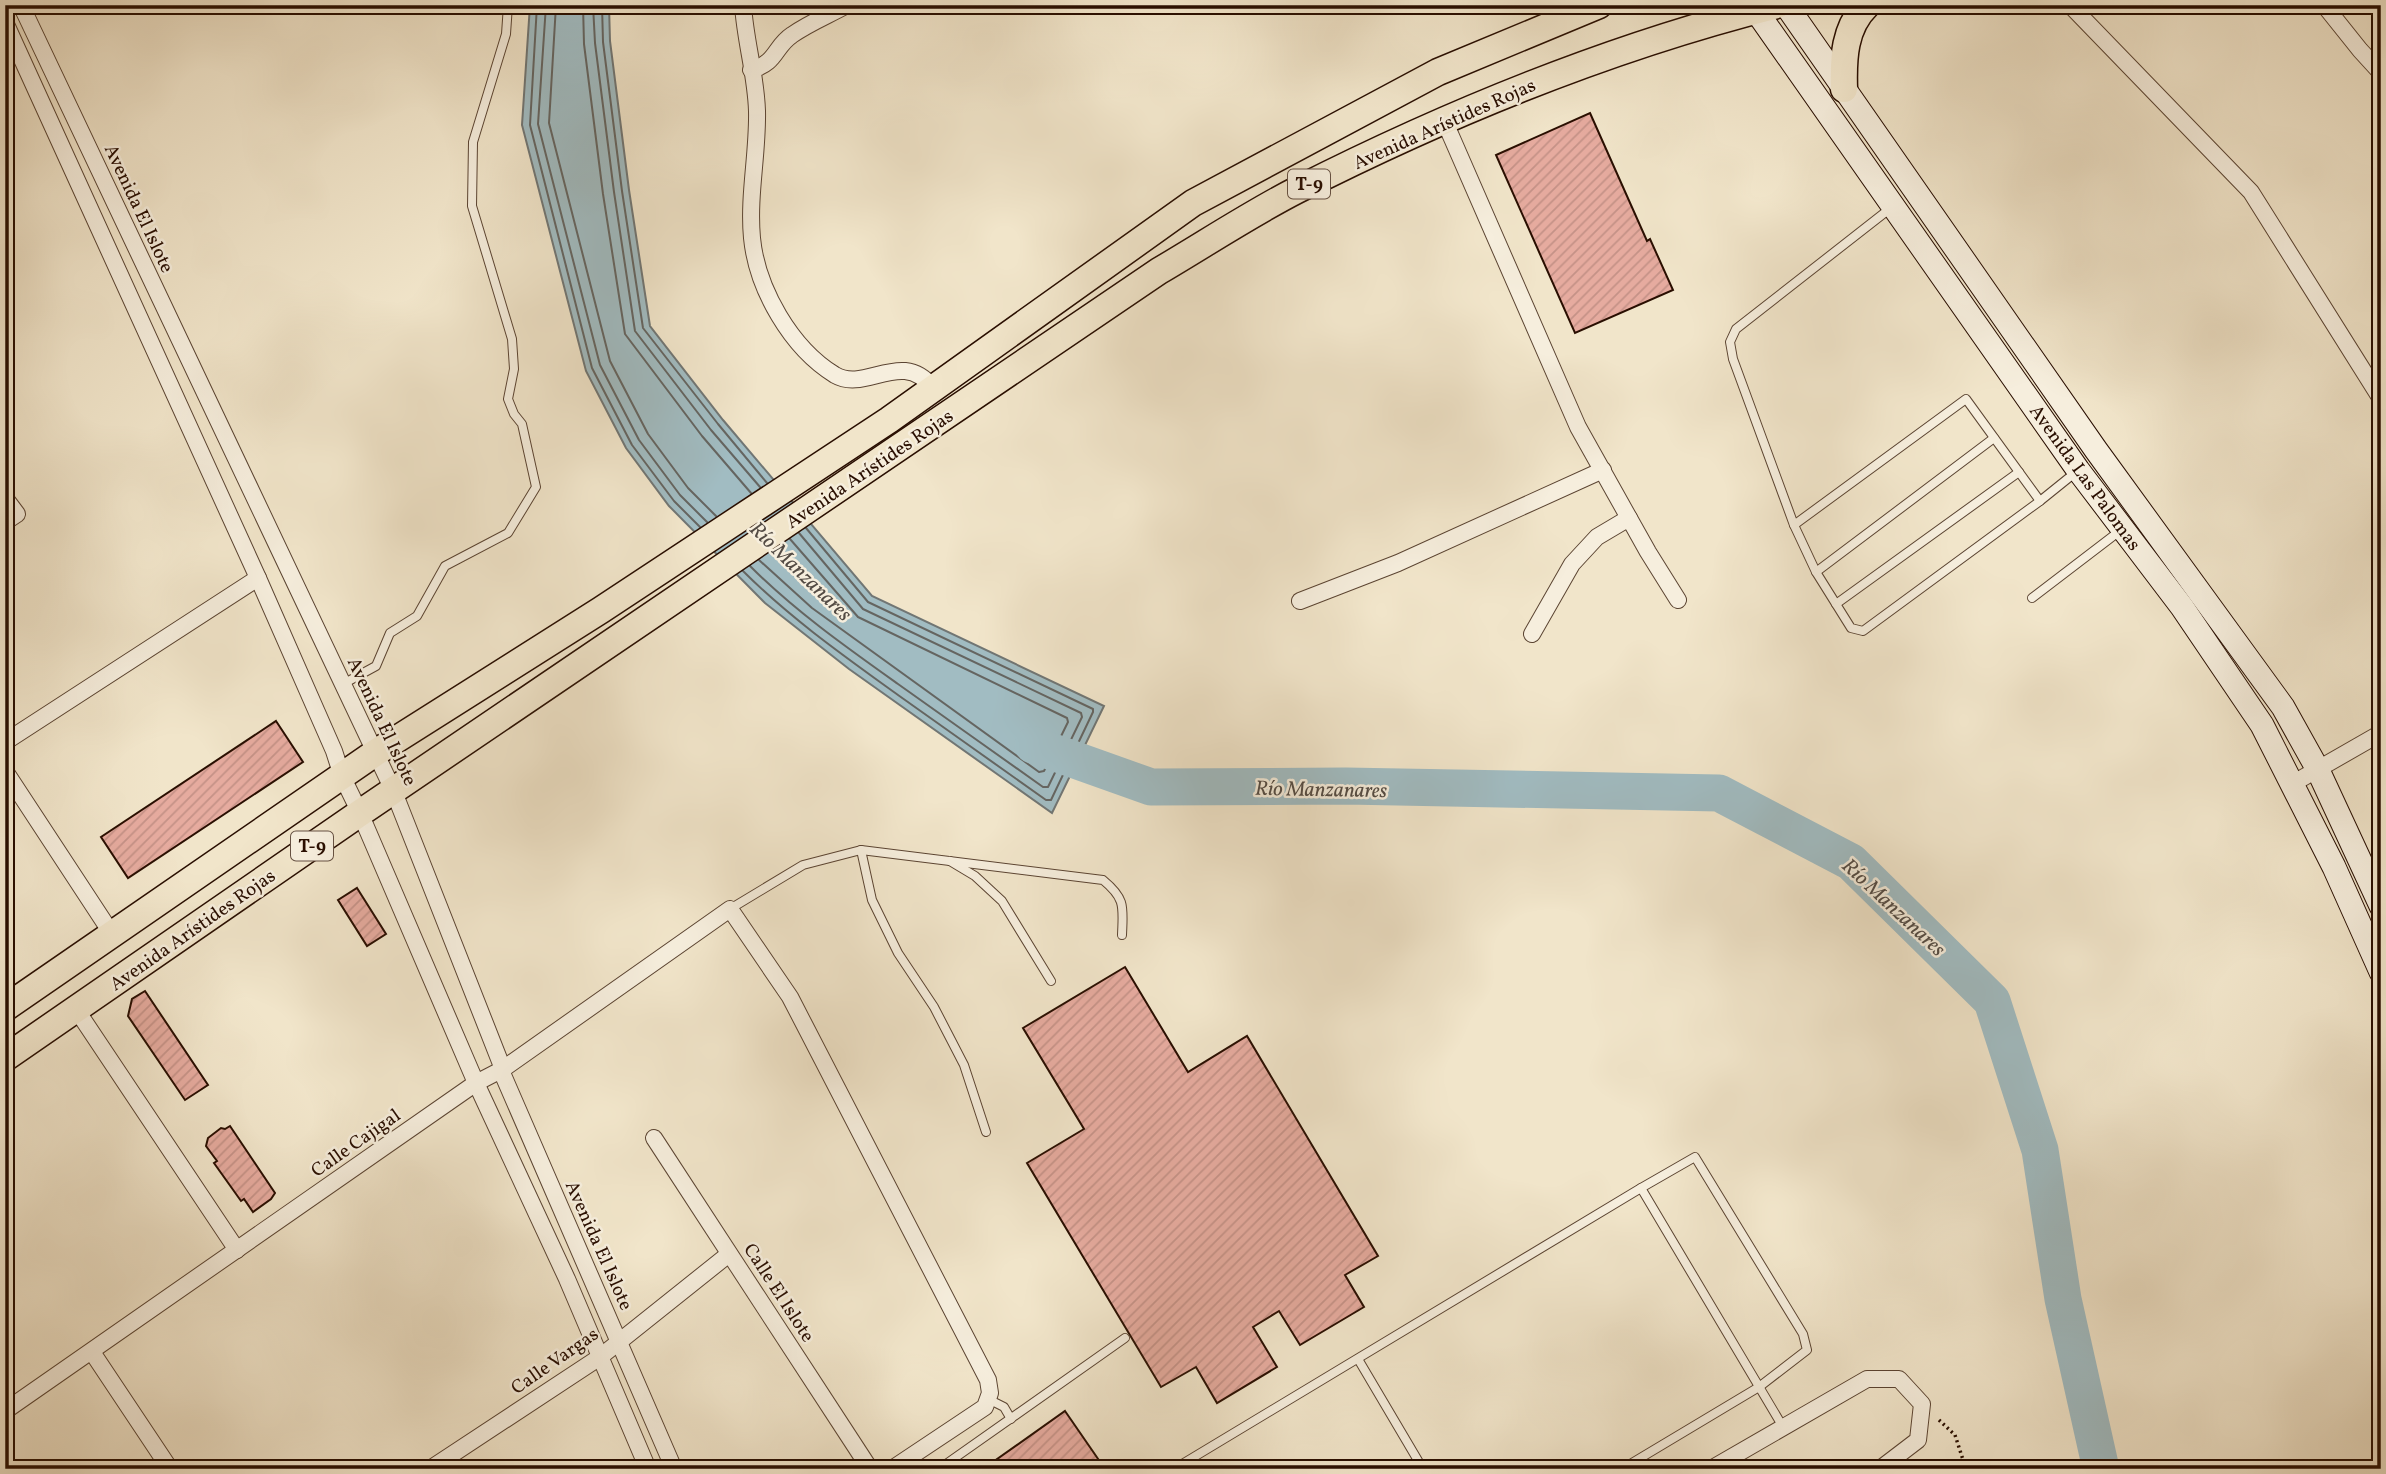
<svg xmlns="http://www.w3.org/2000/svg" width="2386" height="1474" viewBox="0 0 2386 1474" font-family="Vollkorn,serif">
<defs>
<pattern id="building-hatch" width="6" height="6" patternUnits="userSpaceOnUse" patternTransform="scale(1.75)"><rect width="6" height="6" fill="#e6ab9f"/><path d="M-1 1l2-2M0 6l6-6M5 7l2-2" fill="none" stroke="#c59287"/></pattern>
</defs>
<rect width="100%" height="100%" fill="#f1e5ca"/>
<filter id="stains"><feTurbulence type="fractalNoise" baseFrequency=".00286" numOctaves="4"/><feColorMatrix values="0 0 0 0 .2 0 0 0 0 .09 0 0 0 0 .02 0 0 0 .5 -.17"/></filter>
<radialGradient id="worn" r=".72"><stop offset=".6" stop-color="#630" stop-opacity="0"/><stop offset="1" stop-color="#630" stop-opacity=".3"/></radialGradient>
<polygon fill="#a1bcc2" stroke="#717674" stroke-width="2" points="530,5 609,5 610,41 629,190 650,326 723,420 872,596 1104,706 1052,813 849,669 765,603 669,506 626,448 586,371 522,125"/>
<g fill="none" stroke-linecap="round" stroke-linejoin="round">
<g stroke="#656561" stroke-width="2">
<polyline points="537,5 530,125 592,368 632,445 674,501 700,527"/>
<polyline points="546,5 538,124 600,365 639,440 680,495 707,522"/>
<polyline points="556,5 549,123 610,361 648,434 688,488 716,516"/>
<polyline points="583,5 584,44 603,194 625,334 702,436 751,493"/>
<polyline points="593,5 595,43 614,192 635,331 711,430 760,487"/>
<polyline points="602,5 603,42 622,191 643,328 718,424 767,483"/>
<polyline points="759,560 812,608 1039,772 1044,771 1068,722 1067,718 858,617 790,539"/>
<path d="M 750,566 C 795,611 846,647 898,684 C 946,718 995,753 1043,787 L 1048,787 L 1082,717 L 1081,713 L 863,609 L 799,533"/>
<path d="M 743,571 C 790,618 844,656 898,695 C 947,730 997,765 1046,800 L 1051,800 L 1093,712 L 1093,709 L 868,602 L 806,528"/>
</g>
<polyline stroke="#a1bcc2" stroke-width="37" points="1033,745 1151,787 1346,786 1719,793 1851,862 1992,1001 2040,1150 2063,1299 2101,1469"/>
</g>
<g fill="url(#building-hatch)" stroke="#290e00" stroke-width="2">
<polygon points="1590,113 1647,241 1650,239 1673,290 1575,333 1496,155"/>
<polygon points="276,721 303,762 128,878 101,837"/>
<polygon points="357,888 386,934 367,946 338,900"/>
<polygon points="1125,967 1188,1072 1247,1036 1378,1256 1345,1275 1364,1307 1300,1345 1279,1311 1253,1327 1277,1367 1217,1403 1196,1367 1161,1387 1027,1163 1084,1129 1023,1028"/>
<polygon points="145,991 208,1085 185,1100 128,1016 132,999"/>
<polygon points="230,1126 275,1193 271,1199 253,1212 244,1199 241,1201 214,1163 217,1161 206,1146 208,1138 221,1128 225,1129"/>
<polygon points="1065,1411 1105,1469 983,1469"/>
</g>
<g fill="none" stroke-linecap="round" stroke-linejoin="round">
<defs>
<g id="service">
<polyline points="1892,207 1736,329 1730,342 1733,359 1794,525 1816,572 1851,628 1863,631 2040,501 2076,472"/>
<polyline points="1794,525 1966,399 2040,501"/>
<polyline points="1816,572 1994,438"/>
<polyline points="2032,598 2121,530"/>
<polyline points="1836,604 2019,472"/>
<polyline points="343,684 376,666 390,633 417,616 445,566 508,533 536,487 522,424 514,414 508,399 514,369 512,339 472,206 473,142 506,34 508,5"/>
<polyline points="861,850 872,900 898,953 934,1007 964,1065 986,1132"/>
<polyline points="950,861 975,876 1002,901 1051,981"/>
<path d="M 730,909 L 803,865 L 861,850 L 1103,880 C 1126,899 1123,907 1122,935"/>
<polyline points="1358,1359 1423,1469"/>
<polyline points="988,1399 1004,1407 1011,1419"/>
<polyline points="939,1469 1125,1338"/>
<polyline points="1174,1469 1641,1188 1783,1427"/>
<polyline points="1622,1469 1759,1387 1807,1350 1803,1334 1695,1157 1641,1188"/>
</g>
<g id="minor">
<polyline points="21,5 394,792 503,1069 503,1075 674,1469"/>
<path d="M 743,5 C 745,40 756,75 757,111 C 758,153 748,196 752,238 C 757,289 791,348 835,375 C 866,393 902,348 933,388"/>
<polyline points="2070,5 2251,192 2381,399"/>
<polyline points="2324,5 2360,50 2381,73"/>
<polyline points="5,22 258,578 334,751 342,776 360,813 476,1083 567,1279 648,1469"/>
<path d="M 751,70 C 777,63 774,47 792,35 C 809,23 829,15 847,5"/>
<polyline points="1444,120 1578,427 1648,552 1678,600"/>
<polyline points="5,498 17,514 5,522"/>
<polyline points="1300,601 1398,563 1603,470"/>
<polyline points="1532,634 1572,564 1597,537 1629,518"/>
<polyline points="5,742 258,578"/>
<polyline points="5,771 112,934"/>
<polyline points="2292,784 2381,733"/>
<polyline points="76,1009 237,1250"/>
<polyline points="654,1138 870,1469"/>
<polyline points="92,1352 170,1469"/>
<polyline points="5,1411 476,1083 503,1069 730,909 790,997 988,1380 990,1393 985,1407 892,1469"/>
<polyline points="430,1469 600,1357 729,1254"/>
<polyline points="1711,1469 1867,1379 1899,1379 1922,1404 1918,1440 1880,1469"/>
</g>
<g id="secondary">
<polyline points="1752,5 2078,470 2182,607 2262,725 2334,867 2381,972"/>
<polyline points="1786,5 2096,450 2283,707 2317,768 2381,906"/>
</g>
<g id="primary">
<path d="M 1844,89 C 1843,59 1844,27 1867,5"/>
<polyline points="5,1008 375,753 601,610 889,420 1193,203 1438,72 1599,5"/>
<path d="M 5,1058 L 360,813 L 1159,271 C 1205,244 1250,214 1297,190 C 1451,112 1610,47 1777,5"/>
</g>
</defs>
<use href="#service" stroke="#5b4432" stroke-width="10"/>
<use href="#minor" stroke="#5b4432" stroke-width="18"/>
<use href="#secondary" stroke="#290e00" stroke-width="25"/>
<use href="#primary" stroke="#290e00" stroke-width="29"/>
<polyline stroke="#290e00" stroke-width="3.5" stroke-dasharray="2 3.5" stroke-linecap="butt" points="1939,1420 1955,1435 1966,1469"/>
<use href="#service" stroke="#f6eedd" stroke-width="8"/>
<use href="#minor" stroke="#f6eedd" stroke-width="16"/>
<use href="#secondary" stroke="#f6eedd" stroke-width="23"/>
<use href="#primary" stroke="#f1e5ca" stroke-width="26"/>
</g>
<g text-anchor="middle" stroke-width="5" stroke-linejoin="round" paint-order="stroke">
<g fill="#f6eedd" stroke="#665142" stroke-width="2">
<rect x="1288" y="169.5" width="42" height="29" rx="5"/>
<rect x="291" y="831.5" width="42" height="29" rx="5"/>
</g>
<g font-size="18" font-weight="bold" fill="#290e00">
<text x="1309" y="190">T-9</text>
<text x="312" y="852">T-9</text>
</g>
<g font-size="19" fill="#290e00" stroke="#f6eedd">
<text transform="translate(1444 123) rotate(-24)" y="7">Avenida Arístides Rojas</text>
<text transform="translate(140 208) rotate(65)" y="7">Avenida El Islote</text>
<text transform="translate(869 468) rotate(-34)" y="7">Avenida Arístides Rojas</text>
<text transform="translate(2086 477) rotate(54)" y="7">Avenida Las Palomas</text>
<text transform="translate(383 721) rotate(65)" y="7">Avenida El Islote</text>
<text transform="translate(192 929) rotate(-35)" y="7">Avenida Arístides Rojas</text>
<text transform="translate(355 1142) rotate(-35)" y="7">Calle Cajigal</text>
<text transform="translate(600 1245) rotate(66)" y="7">Avenida El Islote</text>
<text transform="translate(780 1292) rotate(57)" y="7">Calle El Islote</text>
<text transform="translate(554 1360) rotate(-35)" y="7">Calle Vargas</text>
</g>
<g font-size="21" font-style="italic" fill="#534b44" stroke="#f6eedd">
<text transform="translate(801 571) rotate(44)" y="7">Río Manzanares</text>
<text transform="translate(1321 789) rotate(1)" y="7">Río Manzanares</text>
<text transform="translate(1894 907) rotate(43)" y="7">Río Manzanares</text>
</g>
</g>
<rect width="2386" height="1474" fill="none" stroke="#f1e5ca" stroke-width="28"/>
<rect x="7" y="7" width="2372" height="1460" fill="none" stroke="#290e00" stroke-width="3.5"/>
<rect x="14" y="14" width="2358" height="1446" fill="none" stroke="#290e00" stroke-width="2"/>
<rect width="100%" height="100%" filter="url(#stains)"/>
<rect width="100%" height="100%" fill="url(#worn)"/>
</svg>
